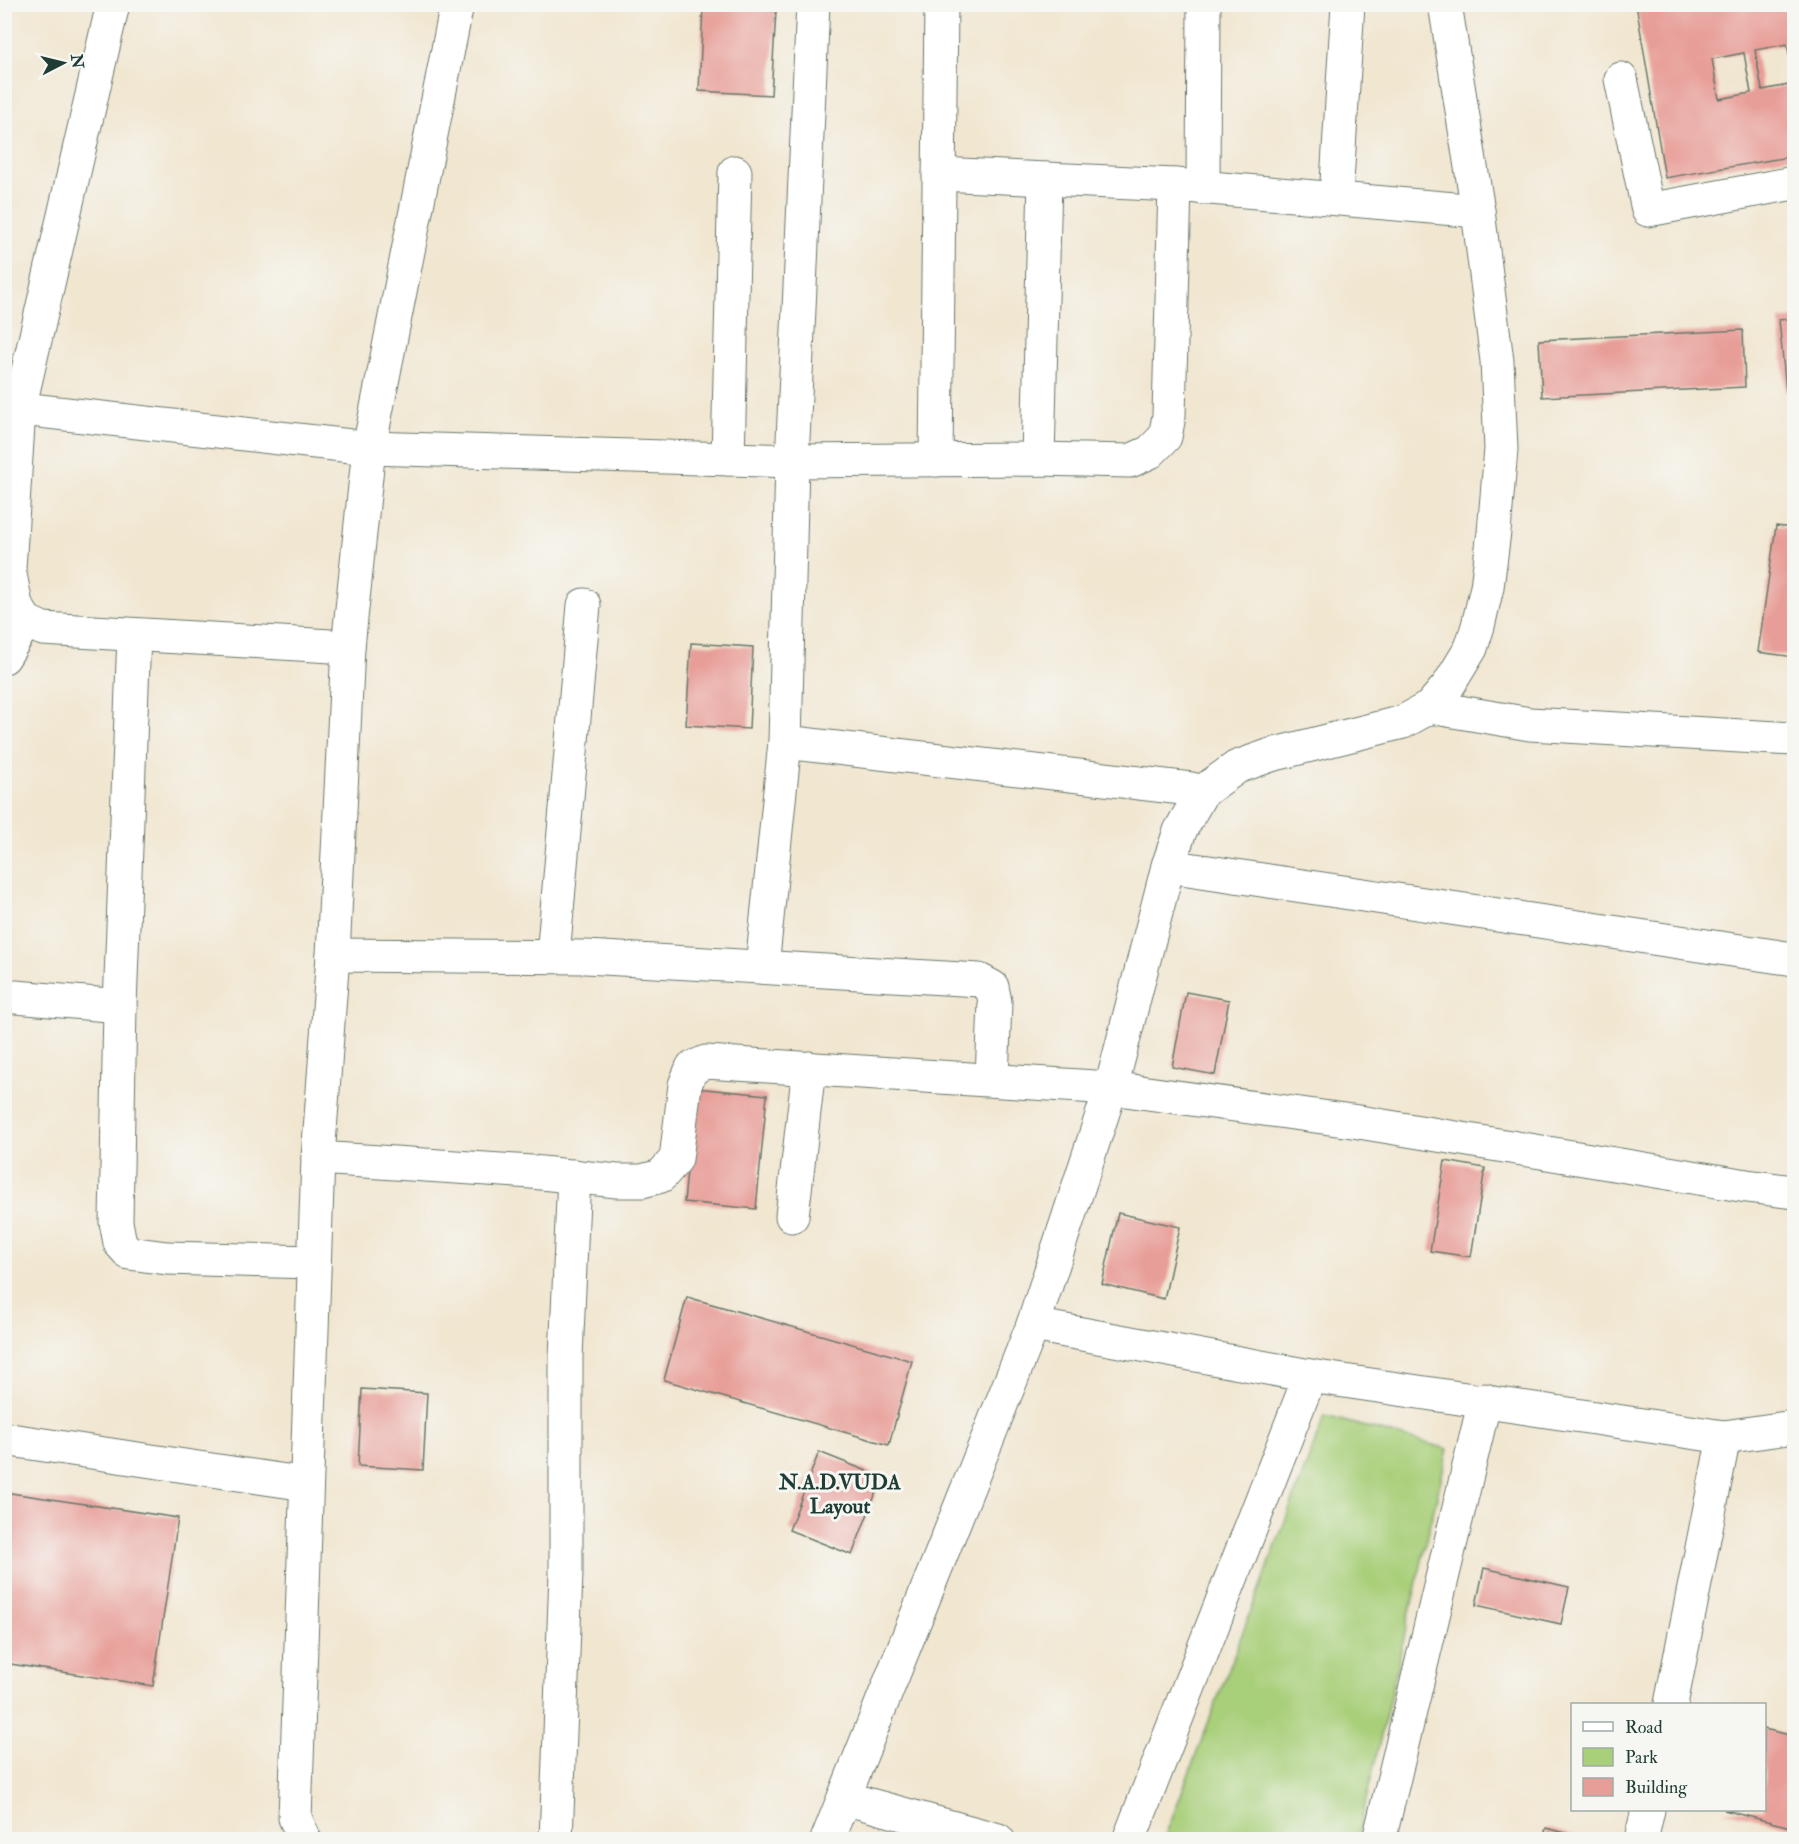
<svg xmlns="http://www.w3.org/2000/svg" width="1799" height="1844" viewBox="0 0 1799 1844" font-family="'IM FELL Double Pica',serif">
<rect width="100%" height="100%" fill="#f6f6f2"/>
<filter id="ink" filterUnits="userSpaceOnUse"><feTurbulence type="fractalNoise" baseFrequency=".0167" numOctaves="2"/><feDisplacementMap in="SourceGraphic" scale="12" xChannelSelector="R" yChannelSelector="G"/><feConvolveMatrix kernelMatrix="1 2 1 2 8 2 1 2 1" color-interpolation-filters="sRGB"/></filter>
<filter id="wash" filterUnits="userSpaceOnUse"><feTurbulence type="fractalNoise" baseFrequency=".008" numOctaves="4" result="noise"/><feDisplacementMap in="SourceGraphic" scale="24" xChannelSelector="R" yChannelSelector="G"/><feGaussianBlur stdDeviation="1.35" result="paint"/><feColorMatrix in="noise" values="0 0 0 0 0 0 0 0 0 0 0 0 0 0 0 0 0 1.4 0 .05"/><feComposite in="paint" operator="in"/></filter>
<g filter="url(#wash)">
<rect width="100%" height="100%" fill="#f1e6d0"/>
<polygon fill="#a8cf79" stroke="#648656" stroke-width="1.5" points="1325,1416 1448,1449 1357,1839 1164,1839"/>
<g id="blocks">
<g fill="#e89e98" fill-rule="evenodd">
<path d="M 1636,4 L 1794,4 L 1794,79 L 1787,44 L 1755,50 L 1762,90 L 1794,84 L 1794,156 L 1665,178 ZM 1744,53 L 1751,93 L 1719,99 L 1712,59 Z"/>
<polygon points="703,7 776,11 771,95 699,91"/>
<polygon points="1794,318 1794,390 1786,391 1779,320"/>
<polygon points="1743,330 1745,387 1542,397 1539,340"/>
<polygon points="1776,526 1794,528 1794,657 1758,652"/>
<polygon points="691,643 753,647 749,729 686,725"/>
<polygon points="1186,992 1229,1000 1215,1075 1172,1067"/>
<polygon points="695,1088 767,1095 756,1209 684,1202"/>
<polygon points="1445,1161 1485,1168 1471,1257 1430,1251"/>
<polygon points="1118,1213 1180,1227 1164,1299 1102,1284"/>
<polygon points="687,1297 912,1361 889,1445 664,1380"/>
<polygon points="362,1389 427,1393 423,1470 358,1466"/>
<polygon points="819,1452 882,1477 852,1555 789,1530"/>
<polygon points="4,1492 178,1518 153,1686 4,1663"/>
<polygon points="1484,1568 1569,1587 1561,1624 1476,1605"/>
<polygon points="1764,1729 1794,1736 1794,1828 1724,1810 1764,1810"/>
<polygon points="1546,1828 1587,1839 1587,1840 1543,1840"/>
</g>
</g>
</g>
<g filter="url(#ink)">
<use href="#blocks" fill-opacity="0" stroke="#68786b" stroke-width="1.5"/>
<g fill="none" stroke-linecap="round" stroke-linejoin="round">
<defs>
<g id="minor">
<polyline points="113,4 19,409 9,569 16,605 26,621 43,629 348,647"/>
<polyline points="1621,79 1648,210 1794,183"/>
<polyline points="939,174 1175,185 1478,211"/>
<polyline points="1203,188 1204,4"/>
<polyline points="1336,198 1348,4"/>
<polyline points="4,407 369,448 792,461 1038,459 1130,461 1150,452 1165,437 1169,416 1175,185"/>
<polyline points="728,459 735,172"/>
<polyline points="1038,459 1045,179"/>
<polyline points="936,460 941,4"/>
<polyline points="134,635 120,1006 116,1222 120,1243 129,1253 167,1258 313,1262"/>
<polyline points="4,657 26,621"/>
<polyline points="1430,707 1530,724 1794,739"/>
<polyline points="785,742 1191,789 1202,792"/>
<polyline points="1168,866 1794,959"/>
<polyline points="333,955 586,957 979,980 992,987 995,1002 992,1080"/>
<polyline points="553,956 584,605"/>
<polyline points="762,967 785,742 792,461 813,4"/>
<polyline points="4,996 120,1006"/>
<polyline points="318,1158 532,1172 617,1181 642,1181 661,1176 676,1159 685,1085 692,1068 706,1062 1111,1088 1359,1122 1747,1186 1794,1192"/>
<polyline points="792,1216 809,1068"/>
<polyline points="1033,1325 1310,1376"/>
<polyline points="4,1439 306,1484"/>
<polyline points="1671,1704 1724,1437"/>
<polyline points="844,1798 998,1840"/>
<polyline points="305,1840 295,1818 318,1158 333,955 348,647 369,448 457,4"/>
<polyline points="556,1840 566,1573 566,1357 574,1176"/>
<polyline points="1129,1840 1310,1376 1724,1437 1794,1427"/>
<polyline points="1379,1840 1485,1400"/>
<polyline points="1641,1840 1648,1810"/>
</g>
<polyline id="tertiary" points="827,1840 1033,1325 1111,1088 1168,866 1180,831 1202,792 1237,767 1271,755 1403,722 1430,707 1448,686 1471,648 1478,626 1487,587 1494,532 1501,449 1497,361 1478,211 1445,4"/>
</defs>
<use href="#minor" stroke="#68786b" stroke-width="35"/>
<use href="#tertiary" stroke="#68786b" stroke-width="35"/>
<use href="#minor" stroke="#fff" stroke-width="33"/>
<use href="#tertiary" stroke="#fff" stroke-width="33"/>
</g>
</g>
<g text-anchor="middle" stroke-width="6" stroke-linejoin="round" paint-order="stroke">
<g font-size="21" font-weight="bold" fill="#1f3d34" stroke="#f6f6f2">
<text x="840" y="1489">N.A.D.VUDA<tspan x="840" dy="24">Layout</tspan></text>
</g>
</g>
<rect width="1799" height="1844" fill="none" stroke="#f6f6f2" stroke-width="24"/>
<rect x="1571" y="1703" width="195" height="108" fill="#f6f6f2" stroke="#a0aca6" stroke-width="1.5"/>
<rect x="1583" y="1722" width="30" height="9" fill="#ffffff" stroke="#a0aca6" stroke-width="1.5"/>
<text x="1625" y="1733" font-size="18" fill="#1f3d34">Road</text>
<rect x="1583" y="1748" width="30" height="18" fill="#a8cf79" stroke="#a0aca6" stroke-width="1.5"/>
<text x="1625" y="1763" font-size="18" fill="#1f3d34">Park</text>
<rect x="1583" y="1778" width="30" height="18" fill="#e89e98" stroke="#a0aca6" stroke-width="1.5"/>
<text x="1625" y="1793" font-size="18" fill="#1f3d34">Building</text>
<g transform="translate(63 63) rotate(83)" stroke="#f6f6f2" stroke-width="4.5" paint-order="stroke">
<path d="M0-4.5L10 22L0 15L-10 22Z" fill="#1f3d34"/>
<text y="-9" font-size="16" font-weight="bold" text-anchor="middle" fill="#1f3d34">N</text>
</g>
</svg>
